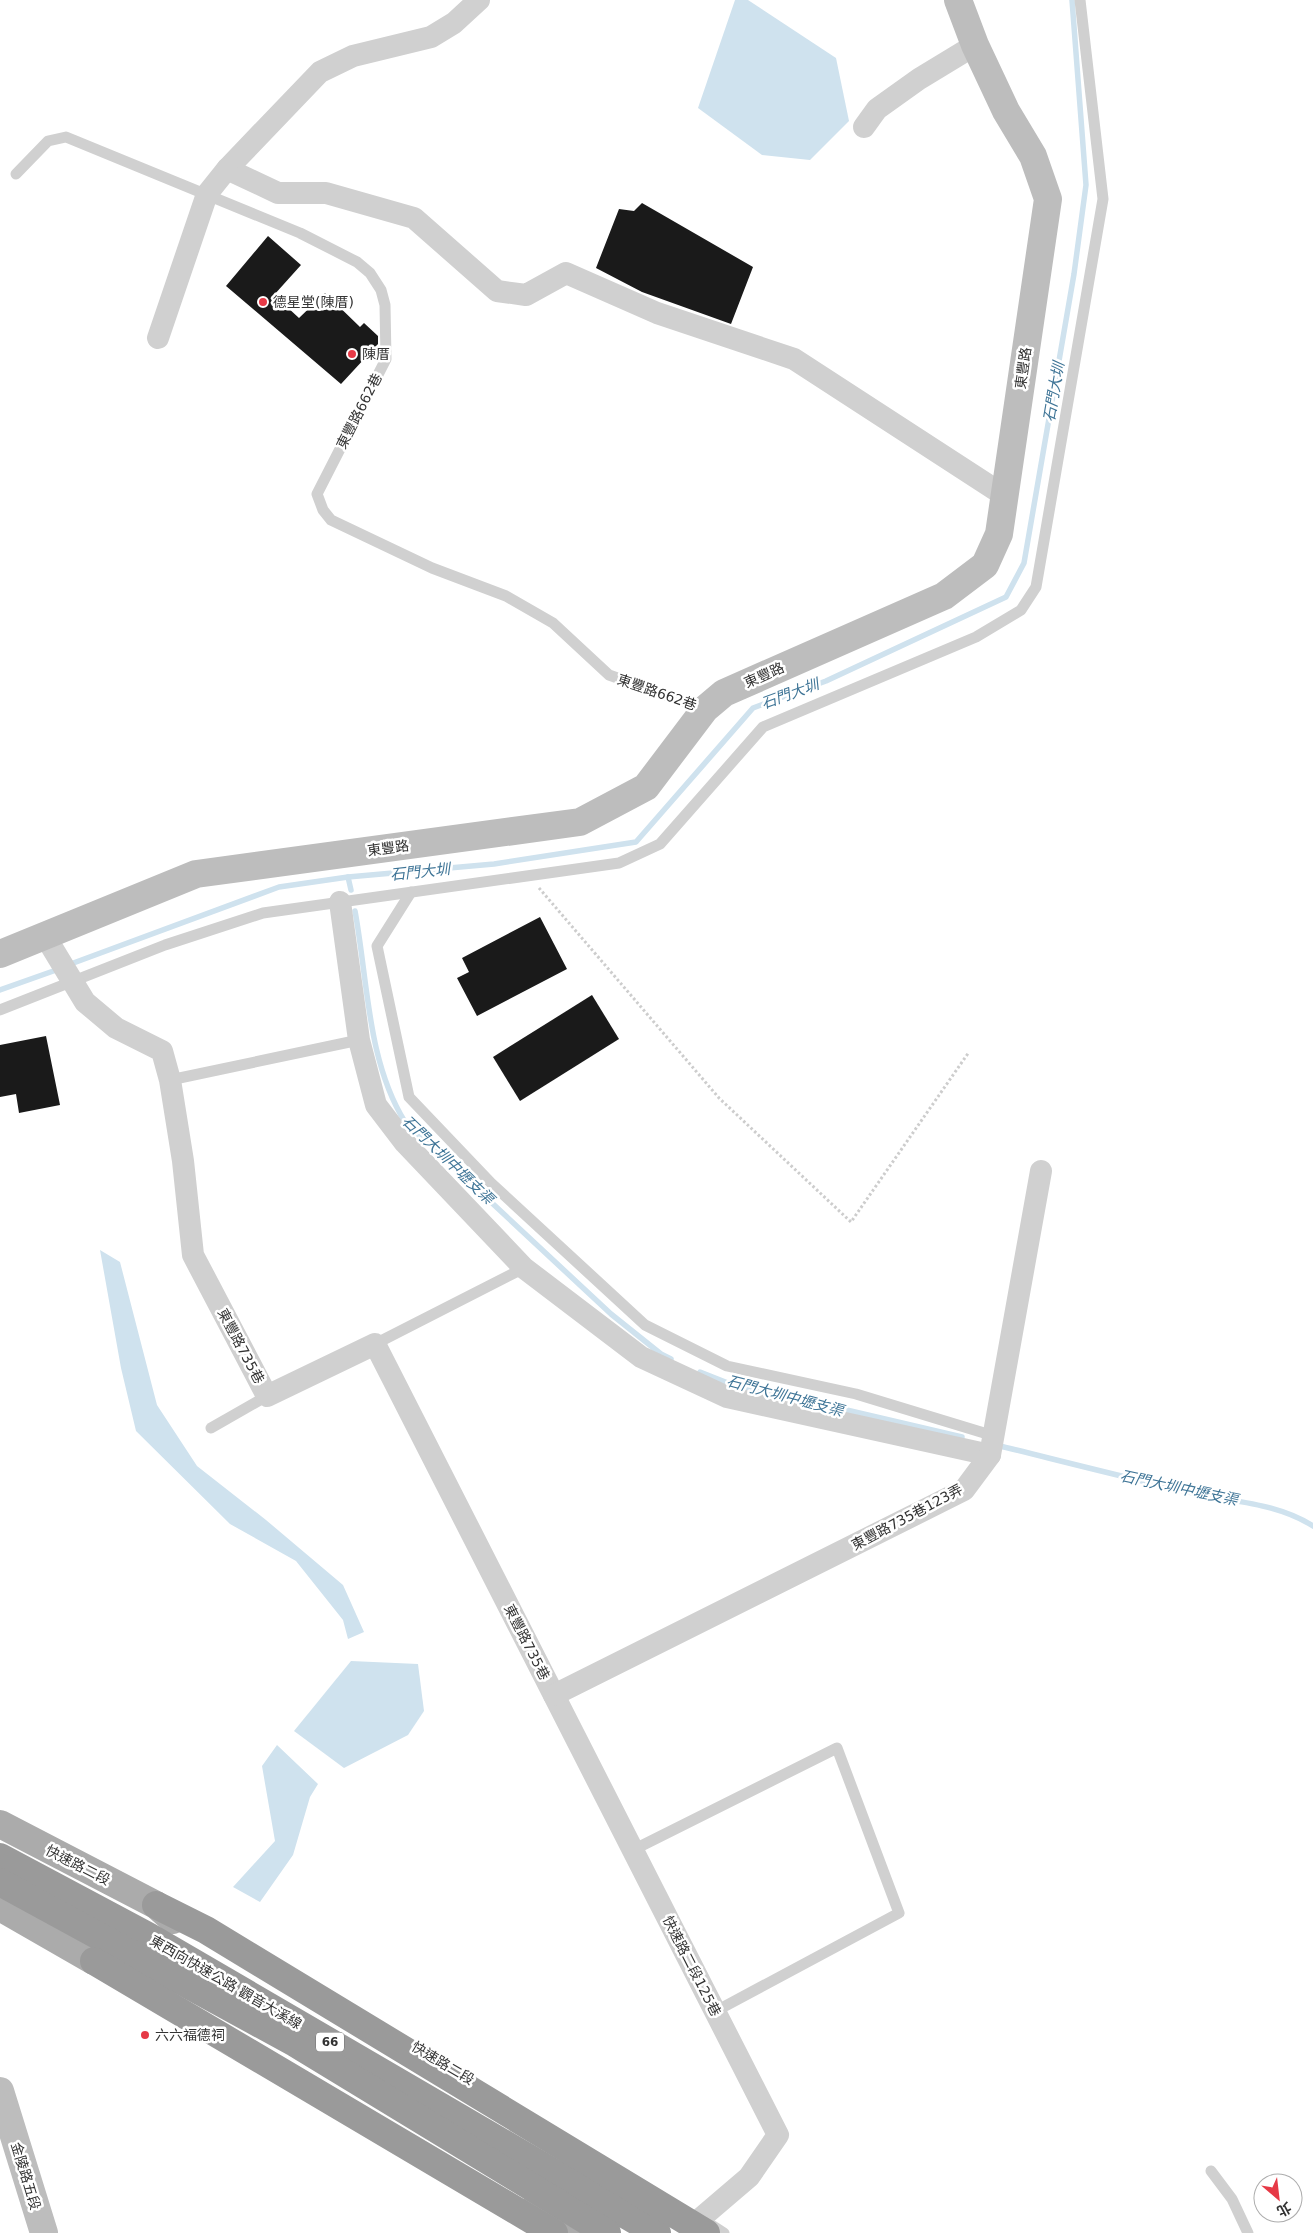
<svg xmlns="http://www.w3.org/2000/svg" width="1313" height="2233" viewBox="0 0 1313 2233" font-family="'DejaVu Sans','Noto Sans TC',sans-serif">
<rect width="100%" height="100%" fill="#fff"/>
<g fill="#cfe2ee">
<polygon points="735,0 748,0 836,58 849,121 810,160 762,155 698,108"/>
<polygon points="100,1250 120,1262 157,1405 197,1466 266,1520 343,1585 364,1632 348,1639 343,1620 296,1561 230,1524 136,1431 121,1368"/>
<polygon points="351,1661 418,1664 424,1711 408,1735 344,1768 294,1731"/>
<polygon points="277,1745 318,1784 310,1797 293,1855 260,1902 233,1887 275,1841 262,1766"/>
</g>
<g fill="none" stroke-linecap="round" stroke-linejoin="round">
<g stroke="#cfe2ee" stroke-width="5.5">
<polyline points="348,877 351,890"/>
<path d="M 355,911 C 368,981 367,1061 405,1122 L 611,1314 L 661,1354 L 671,1359"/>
<polyline points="68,965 279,887 348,877 494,864 636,842 753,708 826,681 1006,597 1024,563 1074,274 1086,185 1072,0"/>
<polyline points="0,990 59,969"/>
<polyline points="700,1372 738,1387 791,1397 962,1437"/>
<path d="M 996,1445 C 1061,1461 1127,1478 1193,1493 C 1233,1502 1277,1503 1313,1526"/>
</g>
</g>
<g fill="#1a1a1a">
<polygon points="642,203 753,267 731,324 642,292 596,268 619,209 634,211"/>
<polygon points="268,236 301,265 274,295 299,318 325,293 360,327 364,323 378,336 378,344 341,384 226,286"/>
<polygon points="540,917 567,969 477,1016 457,978 469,972 462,958"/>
<polygon points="592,995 619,1039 520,1101 493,1057"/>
<polygon points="46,1036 60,1105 19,1113 16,1094 0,1097 0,1045"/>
</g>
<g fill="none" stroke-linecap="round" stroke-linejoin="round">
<polyline stroke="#cdcdcd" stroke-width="3" stroke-dasharray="2.5 2.5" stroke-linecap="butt" points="539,888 719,1098 851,1222 969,1052"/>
<g stroke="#d0d0d0" stroke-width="11">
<polyline points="16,174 48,141 66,137 300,233 357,262 370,273 381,290 385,305 386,359 317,494 323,510 331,520 432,568 506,596 553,623 609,675 705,709"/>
<polyline points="411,892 377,946 409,1097 491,1183 645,1325 727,1366 856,1394 994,1436"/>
<polyline points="0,1010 165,945 263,913 619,863 660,844 763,727 976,637 1021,610 1036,587 1103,199 1080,0"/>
<polyline points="170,1080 359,1040"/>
<polyline points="375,1344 524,1268"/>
<polyline points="211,1428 267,1396"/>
<polyline points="633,1850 837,1748 899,1913 716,2011"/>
<polyline points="1211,2171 1232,2199 1248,2233"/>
<polyline points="707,2222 724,2233"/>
</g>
<g stroke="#d0d0d0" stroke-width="22">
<polyline points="479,0 454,23 431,37 353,56 320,72 227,169 278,193 326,193 414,218 497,291 526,295 566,273 657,313 794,359 1005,496"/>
<polyline points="864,127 877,109 919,79 975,45"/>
<polyline points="158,338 207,194 227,169"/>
<polyline points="340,902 359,1040 376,1105 405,1143 524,1268 641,1357 727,1397 990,1455"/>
<polyline points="45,936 85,1002 116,1028 162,1051 170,1080 183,1161 193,1255 267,1396 375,1344 778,2135 749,2177 701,2218"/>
<polyline points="554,1695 964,1490 990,1455 1041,1171"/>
</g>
<g stroke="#bdbdbd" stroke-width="28">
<polyline points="0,954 196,874 580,822 646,787 705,709 724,693 944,596 985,565 999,534 1048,199 1033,156 1006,111 975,45 958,0"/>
<polyline points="0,2091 44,2233"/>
</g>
<g stroke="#ababab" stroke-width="28">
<polyline points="0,1824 156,1905 173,1920"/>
<polyline points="0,1907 94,1961 115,1969"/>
<polyline points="534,2208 576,2233"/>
</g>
<g stroke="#9a9a9a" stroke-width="28">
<polyline points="0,1857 148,1936 657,2233"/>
<polyline points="0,1882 295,2043 607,2233"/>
<polyline points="156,1905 206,1930 706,2233"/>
<polyline points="94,1961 554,2233"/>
</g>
</g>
<g fill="#e63946" stroke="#fff" stroke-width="2">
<circle cx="263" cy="302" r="5"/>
<circle cx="352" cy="354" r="5"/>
<circle cx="145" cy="2035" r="5"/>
</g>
<g text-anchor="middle" stroke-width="5" stroke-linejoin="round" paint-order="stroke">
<rect fill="#fff" stroke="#707070" stroke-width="1" x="316" y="2032.5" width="28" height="19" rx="4"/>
<g font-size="12" font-weight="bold" fill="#333">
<text x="330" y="2046">66</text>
</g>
<g font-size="14" fill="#333" stroke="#fff" text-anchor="start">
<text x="273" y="307">德星堂(陳厝)</text>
<text x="362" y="359">陳厝</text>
<text x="155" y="2040">六六福德祠</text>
</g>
<g font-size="14" fill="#333" stroke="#fff">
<text transform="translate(1023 368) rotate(-82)" y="5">東豐路</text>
<text transform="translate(359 411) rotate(-63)" y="5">東豐路662巷</text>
<text transform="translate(764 675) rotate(-24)" y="5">東豐路</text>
<text transform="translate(657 692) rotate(19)" y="5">東豐路662巷</text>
<text transform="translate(388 848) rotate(-8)" y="5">東豐路</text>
<text transform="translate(241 1346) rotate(62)" y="5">東豐路735巷</text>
<text transform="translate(907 1517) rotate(-28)" y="5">東豐路735巷123弄</text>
<text transform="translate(527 1642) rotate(63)" y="5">東豐路735巷</text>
<text transform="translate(78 1865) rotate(27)" y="5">快速路二段</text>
<text transform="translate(692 1966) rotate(63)" y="5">快速路二段125巷</text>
<text transform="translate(226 1982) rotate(30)" y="5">東西向快速公路 觀音大溪線</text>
<text transform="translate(443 2063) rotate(31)" y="5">快速路二段</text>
<text transform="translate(26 2176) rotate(73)" y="5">金陵路五段</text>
</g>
<g font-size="15" font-style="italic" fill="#3f7597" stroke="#fff">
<text transform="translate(1054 392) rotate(-80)" y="5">石門大圳</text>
<text transform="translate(790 694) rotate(-20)" y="5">石門大圳</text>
<text transform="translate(420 872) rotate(-6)" y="5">石門大圳</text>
<text transform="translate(448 1160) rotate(44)" y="5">石門大圳中壢支渠</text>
<text transform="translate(785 1396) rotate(15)" y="5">石門大圳中壢支渠</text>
<text transform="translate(1179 1488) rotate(12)" y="5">石門大圳中壢支渠</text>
</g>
</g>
<g transform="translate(1278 2198) rotate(152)"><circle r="24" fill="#ffffff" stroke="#adadad"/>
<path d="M0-4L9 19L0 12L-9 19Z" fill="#e63946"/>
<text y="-8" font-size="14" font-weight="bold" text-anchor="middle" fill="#333333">北</text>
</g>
</svg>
